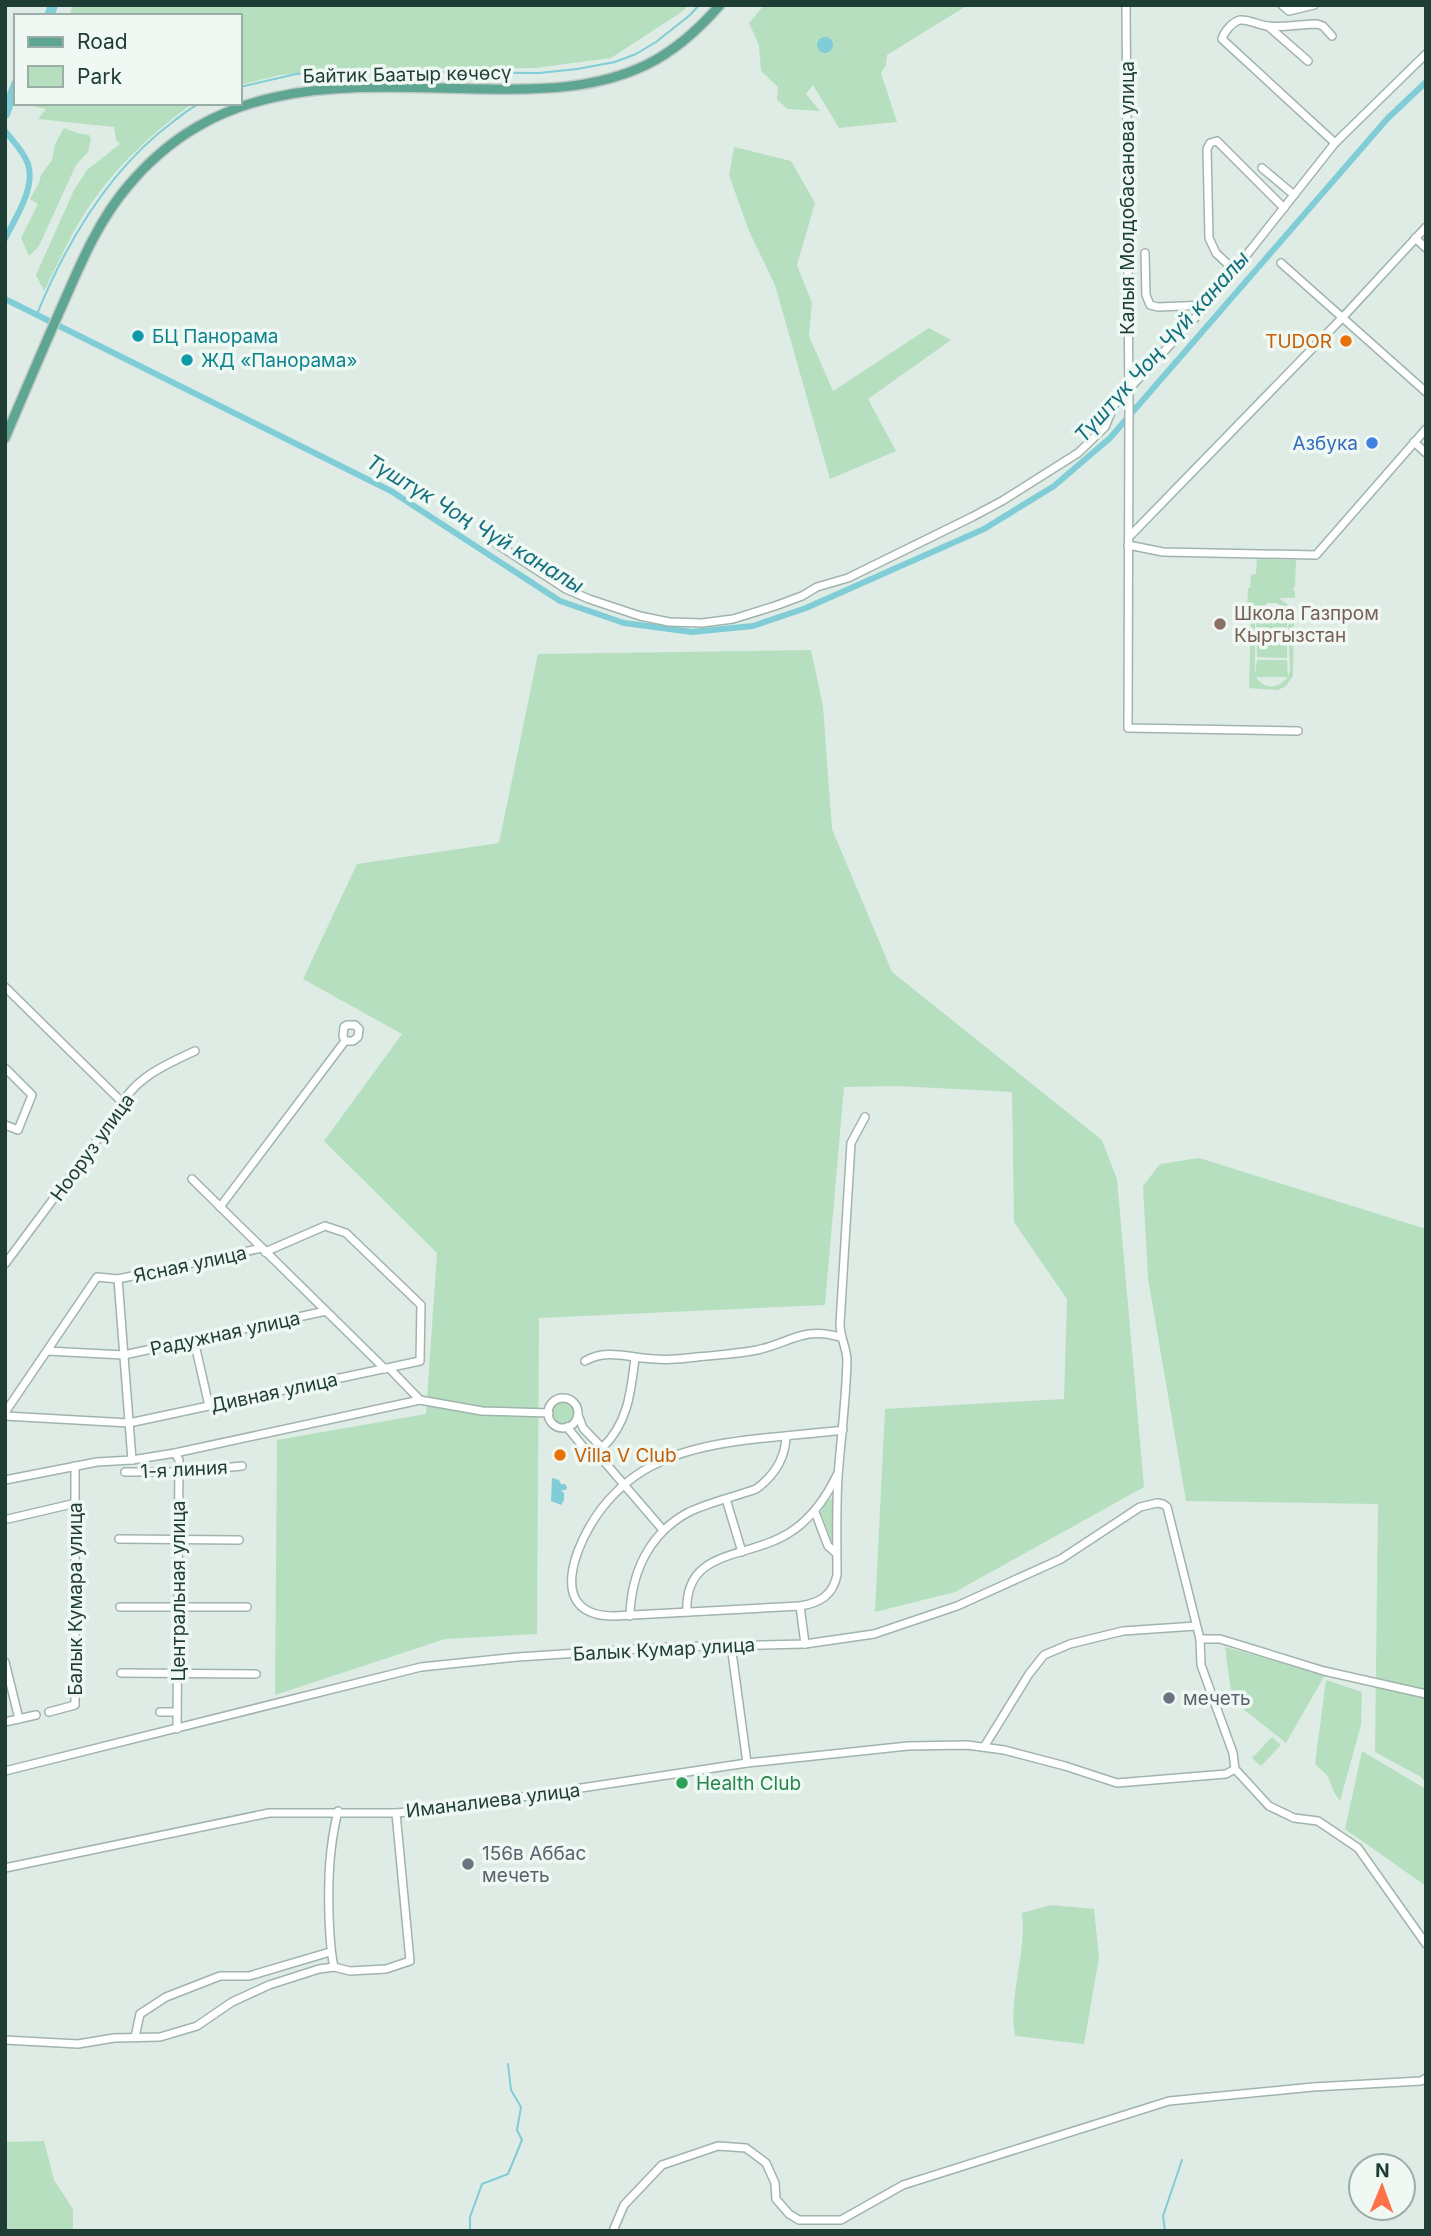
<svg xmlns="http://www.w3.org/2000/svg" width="1431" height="2236" viewBox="0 0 1431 2236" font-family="Inter,sans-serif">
<rect width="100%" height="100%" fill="#deece5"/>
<g fill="#b5dfbf" fill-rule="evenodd">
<polygon points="73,5 688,5 683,11 611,58 535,68 340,69 280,75 240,85 240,16 69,16"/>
<polygon points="764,5 968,5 887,55 886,65 881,73 897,122 839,128 813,85 806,94 820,111 788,109 777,100 778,87 761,71 759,45 749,23"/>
<path d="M 33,103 L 193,103 C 148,136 110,172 81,219 C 67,242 56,268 44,291 L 36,275 L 74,190 L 87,170 L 120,144 L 116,140 L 114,127 L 38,119 L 46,109 L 32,106 Z"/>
<polygon points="64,128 77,133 89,135 91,139 88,152 76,165 39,246 29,256 21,238 38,204 30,199 39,183 41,175 52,160 55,144"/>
<polygon points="734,147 791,161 815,203 797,265 812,303 809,336 833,391 929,328 951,340 868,399 896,451 830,479 775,285 749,231 729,175"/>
<path d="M 1257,559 L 1296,560 L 1295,586 L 1293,589 L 1295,592 L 1295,598 L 1279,598 L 1287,604 L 1294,616 L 1293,676 L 1285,687 L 1277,690 L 1249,688 L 1251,617 L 1249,611 L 1247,611 L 1248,588 L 1250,588 L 1251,575 L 1256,574 ZM 1268,603 L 1277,603 L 1287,611 L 1257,611 ZM 1256,612 L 1257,657 L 1287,658 L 1287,612 L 1288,613 L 1290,670 L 1288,677 L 1287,660 L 1257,660 L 1255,676 L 1255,617 ZM 1256,677 L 1287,677 L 1287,678 C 1278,689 1264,690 1256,677 Z"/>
<polygon points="811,650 823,706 832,829 892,972 1102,1140 1117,1179 1144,1487 955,1592 875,1612 885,1409 1064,1399 1067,1299 1014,1222 1012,1092 898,1086 844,1087 825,1305 539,1318 537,1634 445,1639 275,1695 277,1440 426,1414 437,1253 324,1141 402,1034 303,979 357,864 499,843 538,654"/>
<polygon points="1199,1158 1426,1229 1426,1783 1421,1777 1375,1752 1378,1504 1186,1501 1148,1278 1143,1186 1160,1164"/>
<circle cx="564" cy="1413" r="11"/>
<polygon points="832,1498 834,1500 832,1542 821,1513 824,1503"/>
<polygon points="1225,1647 1325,1675 1286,1743 1232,1700"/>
<polygon points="1326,1680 1362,1692 1361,1725 1340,1801 1334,1792 1328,1776 1315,1764"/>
<polygon points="1272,1737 1281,1745 1261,1766 1252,1758"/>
<polygon points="1362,1751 1424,1788 1426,1792 1426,1886 1345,1829"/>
<path d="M 1051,1905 L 1094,1909 L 1099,1957 L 1084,2044 L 1015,2036 C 1008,1995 1027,1954 1022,1913 Z"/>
<polygon points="44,2141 54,2180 73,2209 73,2231 5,2231 5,2142"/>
</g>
<g fill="#80ccd7">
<circle cx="825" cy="45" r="8"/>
<polygon points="552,1478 559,1480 561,1484 565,1484 567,1487 566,1490 561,1490 564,1493 564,1500 561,1505 551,1501"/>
</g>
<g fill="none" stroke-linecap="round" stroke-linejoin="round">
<g stroke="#80ccd7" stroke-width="2">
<polyline points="240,87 296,74 363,71 539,73 577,69 615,62 636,54 656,42 690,15 699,5"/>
<path d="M 37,314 C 67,241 109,169 174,121 C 182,115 191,107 201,103"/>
<polyline points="470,2231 470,2217 482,2184 508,2174 522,2140 517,2130 521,2107 511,2090 508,2064"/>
<polyline points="1165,2231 1163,2216 1182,2160"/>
</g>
<g stroke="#80ccd7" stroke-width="6">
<path d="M 5,131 C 13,141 24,152 28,164 C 36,188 15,218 5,239"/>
<polyline points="5,299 391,491 560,601 624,623 692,632 753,626 806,608 984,529 1054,486 1110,438 1387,119 1426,82"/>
</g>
<g stroke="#80ccd7" stroke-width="10">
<polyline points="49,16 53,5"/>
<polyline points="5,114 16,84"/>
</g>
<defs>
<g id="minor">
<polyline points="1126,5 1129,408 1128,728 1298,731"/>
<polyline points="1282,5 1289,11 1314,5"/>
<polyline points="1268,26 1308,61"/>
<path d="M 1332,36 L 1323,26 L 1317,24 C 1301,24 1283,28 1267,26 C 1259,25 1248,19 1240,20 C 1232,22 1224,32 1222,39 L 1335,143"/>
<polyline points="1262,168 1294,195"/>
<polyline points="1415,238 1426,248"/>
<polyline points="1145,253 1146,295 1150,305 1158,307 1207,305"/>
<polyline points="1281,263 1426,392"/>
<polyline points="1235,271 1216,253 1209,238 1207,149 1210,143 1217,141 1284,208"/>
<polyline points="1414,442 1426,453"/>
<polyline points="1129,537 1343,317 1426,227"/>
<polyline points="489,539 566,589 589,599 640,616 669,622 702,623 733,619 775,606 802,596 817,587 848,578 972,517 1002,501 1078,453 1105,427 1114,405 1207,305 1335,143 1426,54"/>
<polyline points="1128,545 1163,552 1316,555 1426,429"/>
<polyline points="5,987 122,1102"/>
<polyline points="5,1068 32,1095 18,1130 5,1125"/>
<polyline points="192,1179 385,1369"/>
<polyline points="220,1207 345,1041 353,1041 358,1037 359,1029 355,1025 347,1025 344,1027 343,1036 345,1041"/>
<path d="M 5,1264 L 118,1112 C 131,1079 165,1065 195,1051"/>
<polyline points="118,1279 132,1460"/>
<polyline points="194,1340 209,1406"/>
<polyline points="47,1351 124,1355 326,1311"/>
<path d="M 585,1361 C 606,1348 630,1358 654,1359 C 668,1360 683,1359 697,1357 C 717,1355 737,1354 757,1350 C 790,1343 803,1326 840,1337"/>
<polyline points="389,1368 420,1400"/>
<circle cx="563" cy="1413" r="15"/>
<polyline points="5,1416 129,1423 420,1361 421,1305 346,1233 325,1226 265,1252"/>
<polyline points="6,1416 6,1411 97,1277 118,1279 262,1248"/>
<polyline points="567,1427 593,1459 598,1460 602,1459 604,1450 583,1428 578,1415"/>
<path d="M 843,1430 C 788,1437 709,1438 660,1462 C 637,1472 617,1489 602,1508 C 576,1542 544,1616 614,1616 L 800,1606 C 820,1603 833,1595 837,1575 C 837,1542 836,1509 838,1476 C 841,1438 846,1400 847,1361 C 847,1348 840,1338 840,1324 L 851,1143 L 865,1117"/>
<path d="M 603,1447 C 628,1423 631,1391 635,1358"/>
<polyline points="175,1453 179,1460 177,1729"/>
<polyline points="602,1459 663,1530"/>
<polyline points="125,1472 179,1472 242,1466"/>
<polyline points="5,1480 97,1462 132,1460 175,1453 420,1400 482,1411 549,1413"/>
<polyline points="726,1499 742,1552"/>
<polyline points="815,1512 828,1546 836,1553"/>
<polyline points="8,1519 76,1503"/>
<polyline points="119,1539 239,1540"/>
<polyline points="800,1606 805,1644"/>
<polyline points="120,1607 247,1607"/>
<path d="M 687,1612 C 684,1552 740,1558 780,1538 C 807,1525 824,1502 837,1475"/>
<path d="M 630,1616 C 631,1573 649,1533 689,1512 C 710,1502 734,1497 756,1489 C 774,1476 785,1459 786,1437"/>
<polyline points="1200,1639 1220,1639 1324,1671 1426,1694"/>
<polyline points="731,1645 747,1763"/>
<polyline points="5,1662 19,1719"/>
<polyline points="121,1673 256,1674"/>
<polyline points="49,1712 75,1705 75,1466"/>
<polyline points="160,1712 177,1712"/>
<polyline points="5,1722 36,1715"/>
<polyline points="984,1747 1029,1674 1044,1655 1070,1644 1123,1631 1196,1626"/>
<polyline points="1235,1769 1269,1806 1294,1818 1318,1821 1358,1848 1426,1944"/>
<polyline points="5,1771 421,1667 518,1657 670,1647 805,1644 874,1634 957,1606 1061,1559 1140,1507 1157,1503 1163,1504 1167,1507 1200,1639 1201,1665 1233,1753 1235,1769 1226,1774 1117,1783 1065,1766 1004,1750 967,1745 908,1746 747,1763 442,1809 396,1813 269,1813 5,1868"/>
<path d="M 334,1967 C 330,1950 330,1934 329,1917 C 328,1879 329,1848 338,1811"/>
<polyline points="135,2037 140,2014 166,1997 220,1976 249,1976 330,1952"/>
<polyline points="5,2040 78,2044 114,2038 160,2037 197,2026 232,2002 269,1985 319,1969 334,1967 350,1971 386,1969 410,1961 396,1813"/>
<polyline points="613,2231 624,2205 662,2165 718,2146 746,2148 766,2163 775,2183 776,2199 789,2214 799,2220 841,2220 903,2185 1169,2101 1313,2087 1421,2081 1426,2078"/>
</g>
<path id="major" d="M 5,438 C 25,391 45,344 66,297 C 83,258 100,219 128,186 C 224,71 352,87 486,89 C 541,90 596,89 646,65 C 675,51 699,29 720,5"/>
</defs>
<use href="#minor" stroke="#a1b4ac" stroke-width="10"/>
<use href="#major" stroke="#c0c9c6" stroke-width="12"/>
<use href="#minor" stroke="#fff" stroke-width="7"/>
<use href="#major" stroke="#5ea692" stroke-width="9"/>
</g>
<g fill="#0f9aa8" stroke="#eff8f3" stroke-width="2.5">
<circle cx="138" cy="336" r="7"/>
<circle cx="187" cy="360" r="7"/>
</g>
<g fill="#e8710a" stroke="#eff8f3" stroke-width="2.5">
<circle cx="1346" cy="341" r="7"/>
<circle cx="560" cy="1455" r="7"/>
</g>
<circle fill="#3f7fe0" stroke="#eff8f3" stroke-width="2.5" cx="1372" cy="443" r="7"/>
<circle fill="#8d6e63" stroke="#eff8f3" stroke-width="2.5" cx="1220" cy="624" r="7"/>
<g fill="#6b7280" stroke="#eff8f3" stroke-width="2.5">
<circle cx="1169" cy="1698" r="7"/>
<circle cx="468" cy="1864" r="7"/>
</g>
<circle fill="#2e9e5b" stroke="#eff8f3" stroke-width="2.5" cx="682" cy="1783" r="7"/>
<g text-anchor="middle" stroke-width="7" stroke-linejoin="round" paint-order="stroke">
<g font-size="19" fill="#1e3d34" stroke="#eff8f3">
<text transform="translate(407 74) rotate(-1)" y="7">Байтик Баатыр көчөсү</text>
<text transform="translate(1127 198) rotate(-90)" y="7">Калыя Молдобасанова улица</text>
<text transform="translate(92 1147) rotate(-54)" y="7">Нооруз улица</text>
<text transform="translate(190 1264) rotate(-12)" y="7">Ясная улица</text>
<text transform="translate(225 1333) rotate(-12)" y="7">Радужная улица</text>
<text transform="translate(274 1392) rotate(-12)" y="7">Дивная улица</text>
<text transform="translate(184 1469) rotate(-3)" y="7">1-я линия</text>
<text transform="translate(178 1591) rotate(-90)" y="7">Центральная улица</text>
<text transform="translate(75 1599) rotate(-90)" y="7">Балык Кумара улица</text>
<text transform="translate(664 1649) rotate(-3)" y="7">Балык Кумар улица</text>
<text transform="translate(493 1800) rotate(-7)" y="7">Иманалиева улица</text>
</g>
<g font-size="19" fill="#0d838f" stroke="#eff8f3" text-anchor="start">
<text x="152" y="343">БЦ Панорама</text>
<text x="201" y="367">ЖД «Панорама»</text>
</g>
<g font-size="19" fill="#c56008" stroke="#eff8f3" text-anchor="end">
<text x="1332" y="348">TUDOR</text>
<text x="574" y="1462" text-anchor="start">Villa V Club</text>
</g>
<g font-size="19" fill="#366cbe" stroke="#eff8f3" text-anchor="end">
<text x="1358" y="450">Азбука</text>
</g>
<g font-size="19" fill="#785e54" stroke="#eff8f3" text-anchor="start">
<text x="1234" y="620">Школа Газпром<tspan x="1234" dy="22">Кыргызстан</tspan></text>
</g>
<g font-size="19" fill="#5b616d" stroke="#eff8f3" text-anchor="start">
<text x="1183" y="1705">мечеть</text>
<text x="482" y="1860">156в Аббас<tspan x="482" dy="22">мечеть</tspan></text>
</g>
<g font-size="19" fill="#27864d" stroke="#eff8f3" text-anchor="start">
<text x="696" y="1790">Health Club</text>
</g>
<g font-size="21" font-style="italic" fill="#126f7f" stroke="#eff8f3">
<text transform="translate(1162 347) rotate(-48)" y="7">Түштүк Чоң Чүй каналы</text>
<text transform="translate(475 524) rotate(31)" y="7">Түштүк Чоң Чүй каналы</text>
</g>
</g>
<rect width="1431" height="2236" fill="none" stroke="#1e3d34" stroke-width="14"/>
<rect x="14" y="14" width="228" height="91" fill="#eff8f3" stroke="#9bada7" stroke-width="2"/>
<rect x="28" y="37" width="35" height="10" fill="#5ea692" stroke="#9bada7" stroke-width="2"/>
<text x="77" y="49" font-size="21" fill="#1e3d34">Road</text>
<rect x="28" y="66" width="35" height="21" fill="#b5dfbf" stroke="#9bada7" stroke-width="2"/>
<text x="77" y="84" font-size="21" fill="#1e3d34">Park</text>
<g transform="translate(1382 2187) rotate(1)"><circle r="33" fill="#eff8f3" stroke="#9bada7" stroke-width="2"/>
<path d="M0-5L12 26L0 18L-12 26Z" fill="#ff7149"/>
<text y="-10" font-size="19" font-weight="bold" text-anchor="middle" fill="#1e3d34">N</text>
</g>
</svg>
